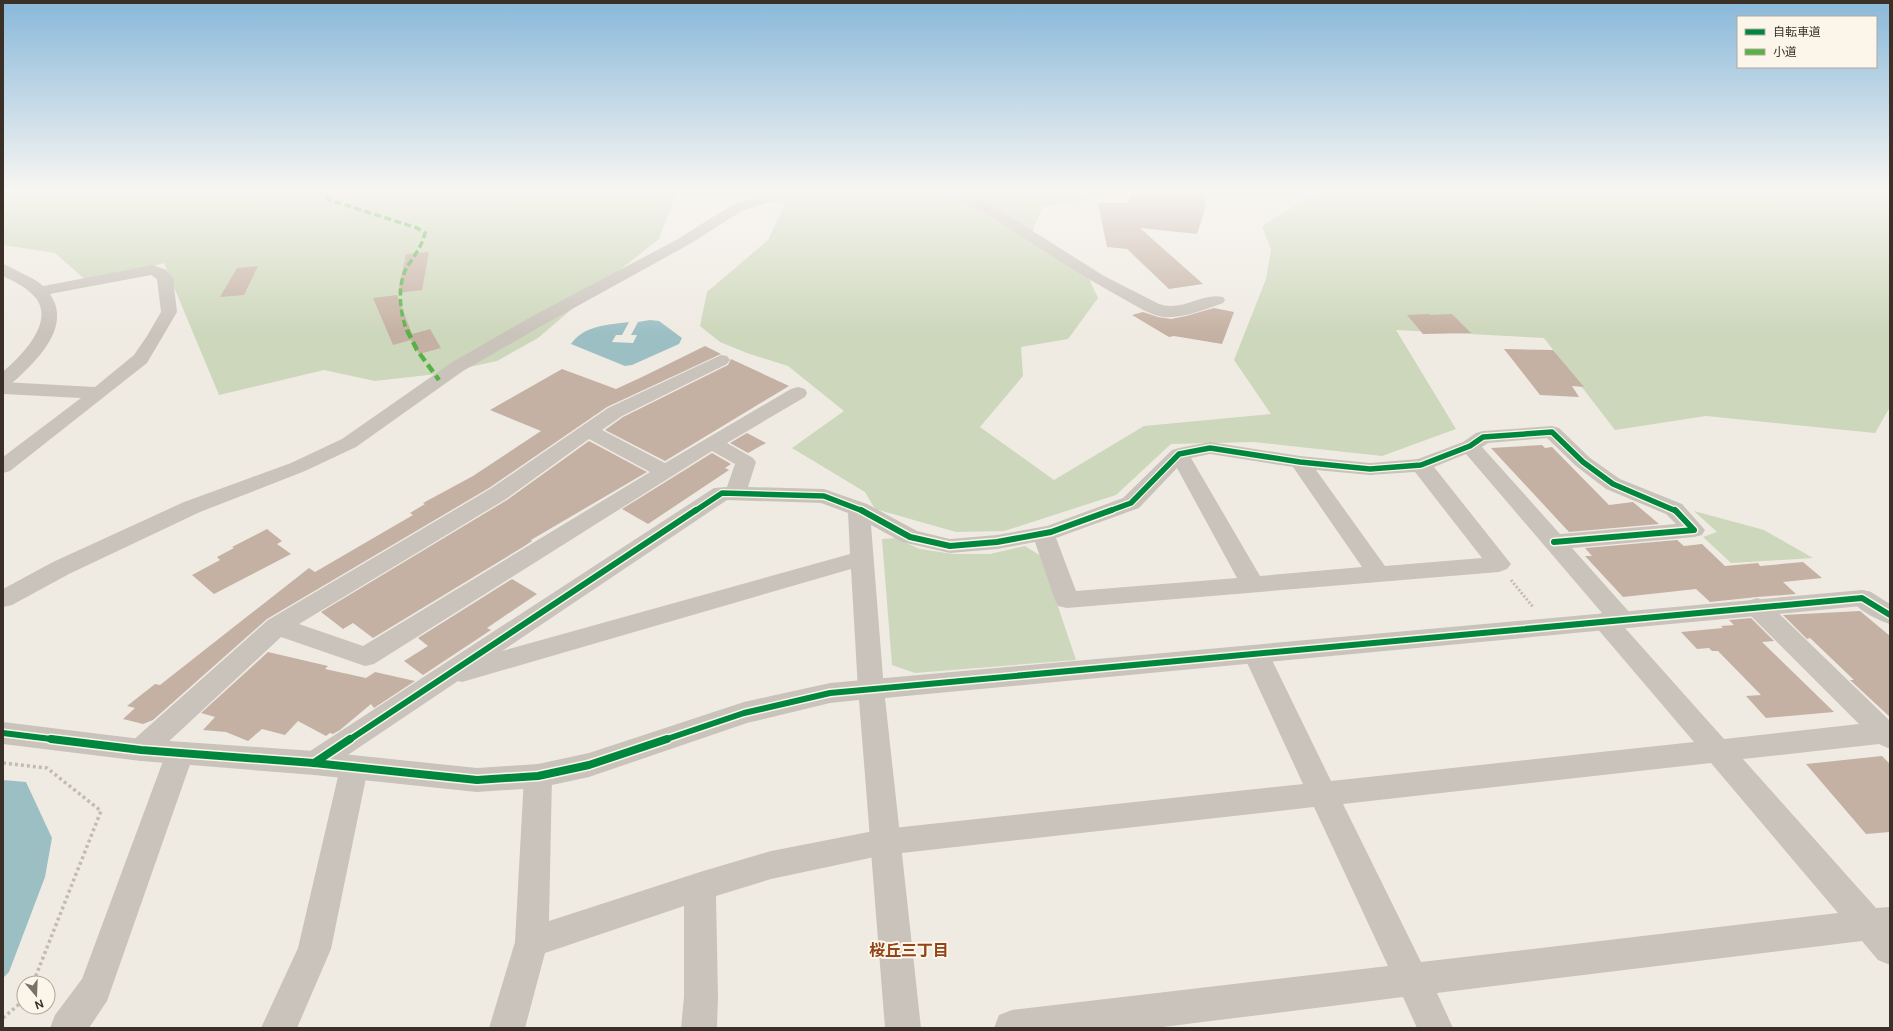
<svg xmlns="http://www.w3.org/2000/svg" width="1893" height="1031" viewBox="0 0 1893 1031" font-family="'Public Sans','Noto Sans JP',sans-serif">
<rect width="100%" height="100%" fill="#efebe3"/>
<g fill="#cdd7bb">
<polygon points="3,190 1138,190 1043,207 1028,241 1082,264 1098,298 1068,339 1021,347 1023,376 980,427 1054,480 1144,426 1271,414 1234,360 1266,279 1271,250 1262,226 1321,190 1890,190 1890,407 1875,433 1706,416 1615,430 1544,338 1396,330 1456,429 1382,456 1254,442 1171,444 1116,495 1004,531 956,532 875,509 865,492 792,448 844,411 788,366 747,353 720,342 700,326 707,292 768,240 785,204 756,196 677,191 659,239 587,296 538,338 497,361 437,374 375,381 324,370 219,395 164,263 88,282 55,253 3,245"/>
<polygon points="1694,511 1764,530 1813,558 1731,563 1703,537 1717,532"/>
<polygon points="895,538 920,549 953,554 990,554 1025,546 1041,556 1076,660 915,673 892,665 882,539"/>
</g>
<g fill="#9cbfc4">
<path d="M 650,320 L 659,321 L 682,338 L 679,344 L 632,365 L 625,366 L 571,344 C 584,325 608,325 629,322 L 622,335 L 616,335 L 612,342 L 633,343 L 637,335 L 631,335 L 638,322 Z"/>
<polygon points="3,780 26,782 52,838 45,877 9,972 3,978"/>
</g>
<g fill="#c5b1a3">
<polygon points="1159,190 1182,192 1182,190 1206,190 1204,199 1206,199 1204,206 1206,206 1197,234 1140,228 1203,284 1169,289 1127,249 1107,247 1098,203 1128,203 1131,193 1158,195"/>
<polygon points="429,252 422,290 398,293 406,254"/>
<polygon points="258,266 244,295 220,297 237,268"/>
<polygon points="397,295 412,334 430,329 441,348 419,354 411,340 393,345 373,298"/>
<polygon points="1214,308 1234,312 1222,344 1174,336 1169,337 1132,315 1143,312 1158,317 1171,319 1186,316"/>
<polygon points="1429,314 1430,315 1452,314 1471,333 1423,334 1407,315"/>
<polygon points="705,346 721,354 607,407 489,488 267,619 153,720 143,724 123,719 135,708 127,706 155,684 160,685 309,568 315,572 413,515 410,513 425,504 423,503 473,476 541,431 490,410 562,369 616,389 642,377"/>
<polygon points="1504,349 1553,350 1584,387 1572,386 1579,397 1540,395"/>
<polygon points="731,359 789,386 665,461 605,430 623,417 728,365"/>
<polygon points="747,433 766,443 748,453 730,443"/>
<polygon points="589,441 647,472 531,540 532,541 523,547 373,638 353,623 343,629 321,612 507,500"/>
<polygon points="1542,445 1545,448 1552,447 1609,505 1633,502 1659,524 1569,532 1491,448"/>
<polygon points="712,453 731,464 725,468 729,470 648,524 622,509"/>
<polygon points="267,529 282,541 277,544 291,554 214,594 192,575 220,560 217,557 234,548 232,547"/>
<polygon points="1677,540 1684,546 1702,544 1725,566 1758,563 1760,566 1803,562 1822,578 1783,582 1796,594 1757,597 1710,602 1696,589 1623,597 1585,556 1592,556 1585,548"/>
<polygon points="512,579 537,594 487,628 491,630 423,675 404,661 428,646 418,638"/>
<polygon points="1860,611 1890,636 1890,717 1850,680 1854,680 1810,638 1807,639 1783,615"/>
<polygon points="1751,618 1774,641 1762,642 1834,712 1766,718 1746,696 1761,695 1718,651 1712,651 1709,648 1697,649 1681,632 1723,628 1721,626 1734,625 1729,620"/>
<polygon points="268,652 328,666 325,669 366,678 375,672 415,681 374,708 371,704 340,730 333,734 330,733 326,736 298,721 285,735 262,729 248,741 226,732 203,730 215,717 201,713"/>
<polygon points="1882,756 1890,764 1890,832 1866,834 1806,764"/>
</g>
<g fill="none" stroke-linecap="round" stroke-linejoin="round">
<polyline stroke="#c2bbb3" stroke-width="3" stroke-dasharray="2 2" stroke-linecap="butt" points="1511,580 1533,607"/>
<g stroke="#c2bbb3" stroke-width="3.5" stroke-dasharray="3 3" stroke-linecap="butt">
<polyline points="3,763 47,768 101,811 33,983"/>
<polyline points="3,1018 24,1000"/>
</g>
<g fill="#c9c3bb" fill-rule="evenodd">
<polygon points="778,190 797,190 795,193 742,211 688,245 543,325 463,371 356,447 305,471 200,512 69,574 12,605 3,607 3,589 53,562 184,502 291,463 342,439 451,363 531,317 678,239 732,205"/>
<path d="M 936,190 L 956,190 L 990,204 L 1104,276 L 1159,304 C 1182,312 1203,292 1223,297 L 1225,300 L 1223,303 C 1206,309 1181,319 1164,317 C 1149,315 1135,305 1122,298 C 1076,273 1032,243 988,215 C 979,209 938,193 936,190 Z"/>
<polygon points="153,265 166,270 173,278 177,312 147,363 10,471 3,473 3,457 81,398 3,394 3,382 95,387 134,355 147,336 161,312 157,279 151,275 39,296 33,294 31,291 33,288"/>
<path d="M 721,355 L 727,356 L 730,360 L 727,364 L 622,416 L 602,430 L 665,463 L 791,389 L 798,387 L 805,389 L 807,393 L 805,397 L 727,443 L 753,458 L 756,462 L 748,487 L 824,489 L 867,504 L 917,531 L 950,539 L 997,535 L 1047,526 L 1123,498 L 1172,450 L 1179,448 L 1210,442 L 1300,456 L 1370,463 L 1418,459 L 1463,442 L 1476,433 L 1483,431 L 1552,426 L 1559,428 L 1590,458 L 1620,479 L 1682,504 L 1705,530 L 1702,535 L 1694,537 L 1572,548 L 1631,614 L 1634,620 L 1631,626 L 1625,628 L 1724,739 L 1859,724 L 1748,613 L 1745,607 L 1748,601 L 1757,598 L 1766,601 L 1890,721 L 1890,749 L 1879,744 L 1743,759 L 1876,908 L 1890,907 L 1890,965 L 1878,960 L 1862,941 L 1437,993 L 1453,1028 L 1417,1028 L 1403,997 L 1155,1028 L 994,1028 L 999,1015 L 1012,1010 L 1388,966 L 1314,807 L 884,855 L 771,879 L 716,896 L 718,997 L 717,1028 L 681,1028 L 684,997 L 684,906 L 545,953 L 525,1028 L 489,1028 L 515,942 L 524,776 L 528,768 L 538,764 L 548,768 L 552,776 L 549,921 L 700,872 L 771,851 L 884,829 L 1303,784 L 1243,654 L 1247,647 L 1256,645 L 1265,647 L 1269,654 L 1331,781 L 1694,742 L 1596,627 L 1593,621 L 1596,615 L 1602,613 L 1466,454 L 1434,467 L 1507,559 L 1511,564 L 1507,569 L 1499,572 L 1067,608 L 1058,606 L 1055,600 L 1035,542 L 997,549 L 950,553 L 902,542 L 871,525 L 884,690 L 880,697 L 871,700 L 862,697 L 858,690 L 851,569 L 462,682 L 458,681 L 324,771 L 314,775 L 304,771 L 300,763 L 304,755 L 714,488 L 727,487 L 735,464 L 712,451 L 374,664 L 365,666 L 281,637 L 151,758 L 141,761 L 131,758 L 127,750 L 131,742 L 268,620 L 490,489 L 608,408 ZM 1547,438 L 1576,466 L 1606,489 L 1666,514 L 1676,524 L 1560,534 L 1482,447 L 1488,443 ZM 589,439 L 650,472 L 363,646 L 299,624 L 506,499 ZM 1210,454 L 1293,467 L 1362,567 L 1260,576 L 1191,458 ZM 1177,468 L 1237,578 L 1076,591 L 1056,538 L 1139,508 ZM 1316,470 L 1370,475 L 1415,472 L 1482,558 L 1385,566 ZM 727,500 L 821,503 L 848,513 L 850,554 L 502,651 ZM 1711,763 L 1838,913 L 1421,962 L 1343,804 Z"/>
<path d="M 1862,590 L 1871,592 L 1890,604 L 1890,624 C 1877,620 1857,610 1850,598 L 1853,592 Z"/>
<polygon points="180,742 190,745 194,753 107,1001 89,1028 50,1028 55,1015 82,979 166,753 170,745"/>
<polygon points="354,756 364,760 368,768 331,949 297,1028 261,1028 298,948 340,768 344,760"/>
</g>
<g fill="#c9c3bb" fill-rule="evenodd">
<path d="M 3,264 L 8,266 C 20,273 36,278 45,288 C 78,323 36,362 10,385 L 3,387 L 3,372 C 22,355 59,319 32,294 C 24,286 13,281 3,276 Z"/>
<polygon points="1862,590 1871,592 1874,598 1871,604 1862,606 885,698 921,1028 885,1028 859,700 830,703 747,723 589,777 538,788 477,792 314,775 141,761 3,744 3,722 141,739 314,751 477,768 538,764 589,753 744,702 830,683"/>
</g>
<path stroke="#57b245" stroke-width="3.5" stroke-dasharray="7 3.5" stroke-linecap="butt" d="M 317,190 L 330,200 L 417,228 L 425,233 C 422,247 413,257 406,269 C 397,286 400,314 407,331"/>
<polyline stroke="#57b245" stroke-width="4.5" stroke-dasharray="9 4.5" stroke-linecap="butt" points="407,330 417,350 439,380"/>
<defs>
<g id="cycleway-far2">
<polyline points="695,511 722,493 824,496 863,511"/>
<polyline points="1109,511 1131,503 1179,454 1210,448 1300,462 1370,469 1421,465 1470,446 1483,437 1552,432 1583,462 1613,484 1676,511"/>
</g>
<g id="cycleway-far1">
<polyline points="861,510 910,537 950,546 997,542 1051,532 1112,510"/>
<polyline points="1554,542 1694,530 1675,510"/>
<polyline points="3,733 59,740"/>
<polyline points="349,740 696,510"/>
<polyline points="664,740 744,713 830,693 1862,598 1890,615"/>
</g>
<g id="cycleway">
<polyline points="51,739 141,750 314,763 477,780 538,776 589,765 667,739"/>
<polyline points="314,763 350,739"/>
</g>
</defs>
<use href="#cycleway-far2" stroke="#fcf6ea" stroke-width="8"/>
<use href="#cycleway-far1" stroke="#fcf6ea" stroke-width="9"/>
<use href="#cycleway" stroke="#fcf6ea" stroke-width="11"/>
<use href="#cycleway-far2" stroke="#00873e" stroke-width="5.5"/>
<use href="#cycleway-far1" stroke="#00873e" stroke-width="6"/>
<use href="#cycleway" stroke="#00873e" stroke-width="8"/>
</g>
<linearGradient id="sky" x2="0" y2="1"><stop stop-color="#89b8da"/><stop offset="0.57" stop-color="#f8f6f2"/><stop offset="1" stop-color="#f8f6f2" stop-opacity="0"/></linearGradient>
<rect width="1893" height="334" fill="url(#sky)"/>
<g text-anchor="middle" stroke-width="4" stroke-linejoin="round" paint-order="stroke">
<g font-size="16" font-weight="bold" fill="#934418" stroke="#fcf6ea">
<text x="909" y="956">桜丘三丁目</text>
</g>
</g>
<rect width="1893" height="1031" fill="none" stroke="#3b3028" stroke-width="8"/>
<rect x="1737" y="16" width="140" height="52" fill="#fcf6ea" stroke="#afa79c"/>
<rect x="1745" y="29" width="20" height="6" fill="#00873e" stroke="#afa79c"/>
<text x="1773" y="36" font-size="12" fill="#3b3028">自転車道</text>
<rect x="1745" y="49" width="20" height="6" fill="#57b245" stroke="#afa79c"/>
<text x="1773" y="56" font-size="12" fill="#3b3028">小道</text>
<g transform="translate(36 995) rotate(161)"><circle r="19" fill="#fcf6ea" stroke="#afa79c"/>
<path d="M0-3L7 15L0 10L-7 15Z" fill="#7a7169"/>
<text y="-6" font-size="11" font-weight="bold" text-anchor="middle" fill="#3b3028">N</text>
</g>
</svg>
